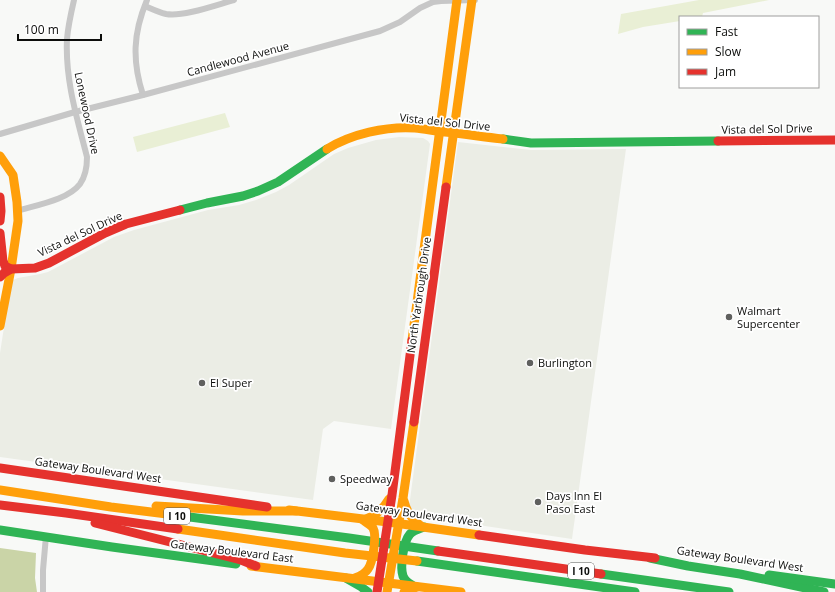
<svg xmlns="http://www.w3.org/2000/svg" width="835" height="592" viewBox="0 0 835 592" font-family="'Open Sans',sans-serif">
<rect width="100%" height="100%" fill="#f8f9f7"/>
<g fill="#ebede5">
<polygon points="399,137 423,138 428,141 430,144 391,429 334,421 323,429 313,500 0,457 0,353 11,282 13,280 18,278 40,274 48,272 114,237 134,230 208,210 239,205 256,200 276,192 289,185 334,154 348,148 376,140"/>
<polygon points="458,142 531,150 626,149 572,539 418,516 409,507"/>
</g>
<g fill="#e9efd5">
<polygon points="699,0 769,0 703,13 702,17 680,17 680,21 643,27 618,34 621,14"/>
<polygon points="225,113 230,127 137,152 133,137"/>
</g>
<polygon fill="#cad4a7" points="0,548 36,553 35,578 37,592 0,592"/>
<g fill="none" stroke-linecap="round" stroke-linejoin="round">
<g stroke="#c7c7c7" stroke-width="6">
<path d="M 145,6 C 152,9 158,12 166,14 C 183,17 216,5 234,0"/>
<path d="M 143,95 C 132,61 133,33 147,0"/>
<polyline points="0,134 75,112 143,95 380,31 400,22 420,8 433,2 441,1 475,0"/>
<path d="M 17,211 C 36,205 68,200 80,184 C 85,177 87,166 87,157 C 77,118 65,80 67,39 C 68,26 71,13 74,0"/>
<polyline points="43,592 43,570 46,536"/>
</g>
<g stroke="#30b455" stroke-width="9">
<polyline points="503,139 531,143 718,141"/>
<polyline points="180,210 207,203 243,196 258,191 278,182 327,149"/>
<polyline points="167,514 349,538 438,551"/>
<polyline points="0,530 112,547 236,564"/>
<polyline points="650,558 688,566 740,574 824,592"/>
<polyline points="417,561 635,592"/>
<polyline points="601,574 729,592"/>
<polyline points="769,575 835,584"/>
<polyline points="346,578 360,586 368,592"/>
<path d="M 412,585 C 408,583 405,581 403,576 C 400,567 403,542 410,534 C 414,530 419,529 424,527"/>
</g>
<g stroke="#ff9f0a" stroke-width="9">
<path d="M 327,149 C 351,134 386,126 415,128 C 425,129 435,131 445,132 C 464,134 484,137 503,139"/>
<polyline points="0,156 13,175 17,202 18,221 11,269 0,326"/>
<polyline points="446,187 472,0"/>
<polyline points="412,340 457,0"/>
<polyline points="0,490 111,507 167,514"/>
<path d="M 404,501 C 407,513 412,519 421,526"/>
<polyline points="156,506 243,511 296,511"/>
<polyline points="289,510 388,522 479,535"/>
<path d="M 366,519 C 377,515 383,509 389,499"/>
<polyline points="178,529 345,553 417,561"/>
<polyline points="251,566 461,592"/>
<path d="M 355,578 C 360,576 365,574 368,569 C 373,562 377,535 373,528 C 371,525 366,522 363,520"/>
<polyline points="387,592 403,498 414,422"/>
<polyline points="404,592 417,587"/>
</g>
<g stroke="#e5322d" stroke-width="9">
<polyline points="718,141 835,140"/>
<polyline points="0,197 1,211 0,221"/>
<polyline points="0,233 3,261 5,266 11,269"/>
<polyline points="0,277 4,273 11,269 35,268 49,263 105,233 126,224 180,210"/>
<polyline points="414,422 446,187"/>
<polyline points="0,468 267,507"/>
<polyline points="0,505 66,513 178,529"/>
<polyline points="95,523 241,560 256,566"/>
<polyline points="479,535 585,550 655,558"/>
<polyline points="438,551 601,574"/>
<polyline points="377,592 392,495 412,340"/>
</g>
</g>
<g fill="#5f605e" stroke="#fff" stroke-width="1.5">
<circle cx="729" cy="317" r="4"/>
<circle cx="530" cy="363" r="4"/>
<circle cx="202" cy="383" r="4"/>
<circle cx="332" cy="479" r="4"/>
<circle cx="538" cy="502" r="4"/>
</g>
<g text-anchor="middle" stroke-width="3.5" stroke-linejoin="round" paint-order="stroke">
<g fill="#fff" stroke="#555654" stroke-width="1">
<rect x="164" y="508" width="26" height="16" rx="3"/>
<rect x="568" y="563" width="26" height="16" rx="3"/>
</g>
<g font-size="10" font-weight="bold" fill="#0c0d0b">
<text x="177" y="520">I 10</text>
<text x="581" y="575">I 10</text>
</g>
<g font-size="11" fill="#0c0d0b" stroke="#fff">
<text transform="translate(238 59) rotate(-15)" y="4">Candlewood Avenue</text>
<text transform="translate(87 113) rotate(78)" y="4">Lonewood Drive</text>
<text transform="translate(445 122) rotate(6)" y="4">Vista del Sol Drive</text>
<text transform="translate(767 129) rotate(-1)" y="4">Vista del Sol Drive</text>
<text transform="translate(80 234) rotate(-25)" y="4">Vista del Sol Drive</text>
<text transform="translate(419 295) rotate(-82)" y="4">North Yarbrough Drive</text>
<text transform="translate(98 470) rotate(8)" y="4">Gateway Boulevard West</text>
<text transform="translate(419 514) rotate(8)" y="4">Gateway Boulevard West</text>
<text transform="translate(232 551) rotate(7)" y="4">Gateway Boulevard East</text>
<text transform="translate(740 559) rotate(8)" y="4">Gateway Boulevard West</text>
</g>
<g font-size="11" fill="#0c0d0b" stroke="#fff" text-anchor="start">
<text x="737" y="315">Walmart<tspan x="737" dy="13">Supercenter</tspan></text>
<text x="538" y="367">Burlington</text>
<text x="210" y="387">El Super</text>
<text x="340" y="483">Speedway</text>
<text x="546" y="500">Days Inn El<tspan x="546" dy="13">Paso East</tspan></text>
</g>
</g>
<rect x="679" y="16" width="140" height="72" fill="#ffffff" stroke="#9e9e9d"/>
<rect x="687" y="29" width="20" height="6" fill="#30b455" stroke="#9e9e9d"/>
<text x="715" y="36" font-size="12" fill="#0c0d0b">Fast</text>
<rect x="687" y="49" width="20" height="6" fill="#ff9f0a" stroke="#9e9e9d"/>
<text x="715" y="56" font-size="12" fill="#0c0d0b">Slow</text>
<rect x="687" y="69" width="20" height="6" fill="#e5322d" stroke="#9e9e9d"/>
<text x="715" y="76" font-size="12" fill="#0c0d0b">Jam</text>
<path d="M18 34v6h83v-6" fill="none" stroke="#0c0d0b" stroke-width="2"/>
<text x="24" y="34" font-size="12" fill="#0c0d0b" stroke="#ffffff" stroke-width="3" paint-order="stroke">100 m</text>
</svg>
